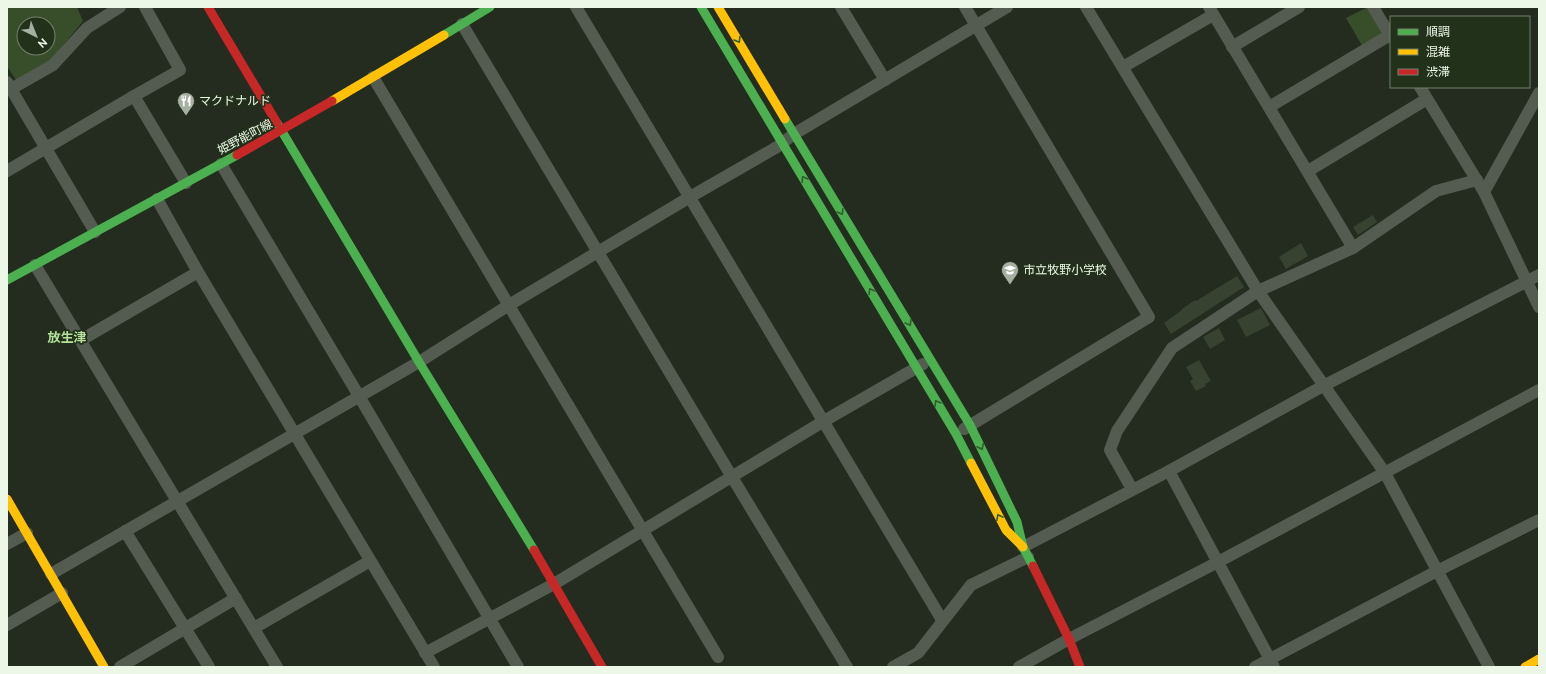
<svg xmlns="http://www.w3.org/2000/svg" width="1546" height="674" viewBox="0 0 1546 674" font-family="Ubuntu,'Noto Sans JP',sans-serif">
<rect width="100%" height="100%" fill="#232c1f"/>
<g fill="#384e2b" fill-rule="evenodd">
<path d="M 7,7 L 77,7 L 83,21 L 52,59 L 16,80 L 7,66 ZM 24,24 L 48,24 L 48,48 L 24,48 Z"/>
<polygon points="1368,7 1384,36 1364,49 1346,18"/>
</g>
<g fill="#374231">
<polygon points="1373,215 1377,222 1358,235 1353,227"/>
<polygon points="1301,243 1308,256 1286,269 1279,257"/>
<polygon points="1237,276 1244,287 1171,334 1164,323 1175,315 1182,310 1182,309 1195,300 1196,301"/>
<polygon points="1261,308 1270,325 1246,337 1237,320"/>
<polygon points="1219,328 1225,340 1210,349 1203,337"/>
<polygon points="1199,360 1211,381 1205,384 1206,386 1196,391 1190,381 1193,379 1186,367"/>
</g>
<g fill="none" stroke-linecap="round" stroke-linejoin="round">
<g stroke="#545b51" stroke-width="12">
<polyline points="145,7 180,70 134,96 186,183"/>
<polyline points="576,7 942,620"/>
<polyline points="841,7 885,80"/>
<polyline points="1086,7 1258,291 1385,473 1489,667"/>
<polyline points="1209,7 1353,248"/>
<polyline points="1373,7 1391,37"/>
<polyline points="462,24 732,477 847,667"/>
<polyline points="1232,47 1299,7"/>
<polyline points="1123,67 1213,15"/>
<polyline points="373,77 718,657"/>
<polyline points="7,82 95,232"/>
<polyline points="1420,87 1484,192 1539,307"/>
<polyline points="11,89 53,65 87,28 120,7"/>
<polyline points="1269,107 1390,35"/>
<polyline points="221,164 359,396 518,667"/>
<polyline points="7,171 134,96"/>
<polyline points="1308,171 1427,99"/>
<polyline points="1484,192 1539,93"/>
<polyline points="157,199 198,272 434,667"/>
<polyline points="35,265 277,667"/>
<polyline points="81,340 198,272"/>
<polyline points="964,429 1149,317 965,7"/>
<polyline points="1169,471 1274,667"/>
<polyline points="1132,489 1110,450 1117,431 1172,348 1258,291 1353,248 1436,191 1477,180"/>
<polyline points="125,531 209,667"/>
<polyline points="7,544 27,533"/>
<polyline points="1023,547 1169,471 1323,386 1539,275"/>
<polyline points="51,574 419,362 509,305 690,197 777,147 794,134 1007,7"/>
<polyline points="7,625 62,593"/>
<polyline points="254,628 370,561"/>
<polyline points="425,653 554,584 824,421 923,364"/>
<polyline points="120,667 236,598"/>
<polyline points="893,667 918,653 971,585 1028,557"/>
<polyline points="1019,667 1069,639 1218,562 1539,390"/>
<polyline points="1255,667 1437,571 1539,520"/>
</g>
<g stroke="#4caf50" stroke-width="9">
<polyline points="701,7 956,434 971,463"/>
<polyline points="444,35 490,7"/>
<polyline points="785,119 970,425 1017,522 1023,547 1033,566"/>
<polyline points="277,123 419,362 534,550"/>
<polyline points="7,280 237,155"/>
</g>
<g stroke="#ffc107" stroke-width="9">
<polyline points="718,7 785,119"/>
<polyline points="332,101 444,35"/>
<polyline points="971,463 1006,530 1023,547"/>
<polyline points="7,499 104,667"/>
<polyline points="1525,667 1539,659"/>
</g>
<g stroke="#c62828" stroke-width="9">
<polyline points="208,7 277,123"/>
<polyline points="237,155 332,101"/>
<polyline points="534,550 602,667"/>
<polyline points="1033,566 1069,639 1080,667"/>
</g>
</g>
<defs><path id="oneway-chevron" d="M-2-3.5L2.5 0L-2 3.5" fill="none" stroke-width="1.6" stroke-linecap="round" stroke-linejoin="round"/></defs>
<g stroke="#315d2d">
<use href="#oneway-chevron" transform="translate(738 40) rotate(59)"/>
<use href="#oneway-chevron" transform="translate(804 179) rotate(-121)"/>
<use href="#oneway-chevron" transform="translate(841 212) rotate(59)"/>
<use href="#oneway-chevron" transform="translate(871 291) rotate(-121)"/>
<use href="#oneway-chevron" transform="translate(909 323) rotate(59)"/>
<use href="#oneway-chevron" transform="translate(937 403) rotate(-121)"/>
<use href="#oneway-chevron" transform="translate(981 447) rotate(64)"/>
<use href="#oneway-chevron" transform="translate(999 517) rotate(-118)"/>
</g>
<defs>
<symbol id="restaurant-pin" viewBox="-11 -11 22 30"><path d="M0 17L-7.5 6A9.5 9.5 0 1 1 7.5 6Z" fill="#a6b0a2" stroke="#22311a"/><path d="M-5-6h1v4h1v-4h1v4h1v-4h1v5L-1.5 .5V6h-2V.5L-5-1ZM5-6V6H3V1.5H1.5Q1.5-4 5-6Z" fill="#fff"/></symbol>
<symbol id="school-pin" viewBox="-11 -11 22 30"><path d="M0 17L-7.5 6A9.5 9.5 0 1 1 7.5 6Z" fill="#a6b0a2" stroke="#22311a"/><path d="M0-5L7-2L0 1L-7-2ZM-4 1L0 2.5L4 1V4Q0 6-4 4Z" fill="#fff"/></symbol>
</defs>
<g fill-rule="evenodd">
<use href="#restaurant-pin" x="176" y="91" width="20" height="27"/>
<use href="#school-pin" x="1000" y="260" width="20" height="27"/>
</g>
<g text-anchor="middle" stroke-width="3.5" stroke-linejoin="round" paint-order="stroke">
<g font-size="12" fill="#edf7e8" stroke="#22311a" text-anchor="start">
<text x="199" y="105">マクドナルド</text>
<text x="1023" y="274">市立牧野小学校</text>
</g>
<g font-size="12" fill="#edf7e8" stroke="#22311a">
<text transform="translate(245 137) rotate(-28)" y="4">姫野能町線</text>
</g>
<g font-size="13" font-weight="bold" fill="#b5df9d" stroke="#22311a">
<text x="67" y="342">放生津</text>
</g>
</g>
<rect width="1546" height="674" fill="none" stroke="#edf7e8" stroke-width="16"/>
<rect x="1390" y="16" width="140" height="72" fill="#22311a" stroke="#73806c"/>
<rect x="1398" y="29" width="20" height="6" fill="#4caf50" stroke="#73806c"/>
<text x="1426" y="36" font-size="12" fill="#edf7e8">順調</text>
<rect x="1398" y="49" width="20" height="6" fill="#ffc107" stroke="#73806c"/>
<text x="1426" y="56" font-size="12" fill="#edf7e8">混雑</text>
<rect x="1398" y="69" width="20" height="6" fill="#c62828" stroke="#73806c"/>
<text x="1426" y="76" font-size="12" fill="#edf7e8">渋滞</text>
<g transform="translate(36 36) rotate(137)"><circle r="19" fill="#22311a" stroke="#73806c"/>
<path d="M0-3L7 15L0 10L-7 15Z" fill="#a6b0a2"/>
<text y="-6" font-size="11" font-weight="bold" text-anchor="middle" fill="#edf7e8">N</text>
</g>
</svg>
